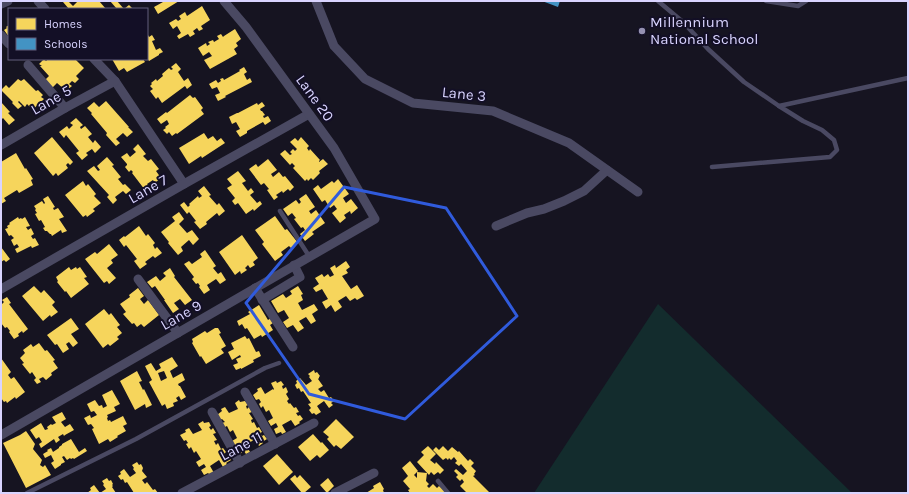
<svg xmlns="http://www.w3.org/2000/svg" width="909" height="494" viewBox="0 0 909 494" font-family="Karla,sans-serif">
<rect width="100%" height="100%" fill="#161421"/>
<polygon fill="#132c2d" points="658,304 852,493 534,493"/>
<g fill="#f6d55c" fill-rule="evenodd">
<polygon points="64,1 68,1 73,6 78,1 99,1 106,9 69,9 63,2"/>
<polygon points="110,1 117,1 124,9 129,5 133,9 117,9"/>
<polygon points="162,1 179,1 158,14 154,7 163,2"/>
<polygon points="202,6 210,20 201,26 203,29 199,31 197,28 193,31 195,34 190,37 188,34 179,39 177,36 181,33 177,26 173,29 169,23 176,19 178,21 181,19 179,16 185,12 187,16"/>
<polygon points="9,25 9,37 4,30 7,28 6,27"/>
<polygon points="235,29 241,39 236,43 238,46 234,49 237,54 210,69 204,60 212,56 209,52 203,56 198,48 206,43 207,46 210,44 208,42 213,40 214,42 219,39 217,36 221,34 223,37 224,36"/>
<polygon points="147,33 149,37 152,35 155,40 152,41 156,50 160,48 163,52 159,54 159,55 149,61 147,58"/>
<polygon points="44,59 46,61 48,59 75,59 84,68 76,76 79,79 75,83 72,81 69,84 72,86 67,90 65,88 64,89 57,83 52,88 45,80 49,76 40,66 42,66 39,64"/>
<polygon points="112,59 143,59 145,62 127,72 124,68 119,71"/>
<polygon points="176,63 181,69 178,72 184,81 188,78 192,85 187,89 185,86 162,103 158,97 156,99 150,91 153,89 150,86 152,84 151,83 156,79 157,81 163,76 162,74 169,68 171,70 173,69 171,67"/>
<polygon points="244,67 247,72 244,74 247,80 250,78 252,82 225,96 226,97 218,101 215,95 220,93 217,87 212,89 209,84 216,80 218,83 221,81 220,79 223,78 224,80 240,71 239,70"/>
<polygon points="18,79 21,81 24,79 36,91 38,90 43,95 41,97 44,99 42,101 44,103 40,107 38,104 33,110 27,104 25,107 19,101 18,102 22,106 18,109 12,103 13,102 1,90 6,85 9,88"/>
<polygon points="190,95 193,98 195,97 203,108 201,110 204,114 177,134 176,133 172,136 169,132 167,134 163,130 166,128 165,127 169,124 167,120 161,124 157,119 166,112 167,113"/>
<polygon points="106,101 129,127 128,127 133,132 127,137 123,133 116,139 120,143 116,146 106,135 107,133 91,114 92,113 87,108 94,102 99,107"/>
<polygon points="1,102 10,112 8,113 15,120 9,125 3,118 1,120"/>
<polygon points="262,102 265,106 260,109 261,111 262,111 265,115 263,116 264,118 268,116 271,121 265,125 263,122 247,131 247,133 240,137 236,131 240,129 236,122 232,124 229,117 237,113 238,113 257,103 258,105"/>
<polygon points="76,118 83,125 80,127 81,129 85,126 92,134 88,137 93,143 95,140 101,147 95,153 92,149 86,153 88,155 82,160 76,153 79,151 66,135 64,138 59,132 67,126 69,129 73,125 70,123"/>
<polygon points="204,133 208,139 213,136 217,141 221,138 225,143 202,158 201,156 189,164 179,148"/>
<polygon points="52,137 73,162 70,165 68,163 66,165 68,168 58,176 56,173 53,176 34,153"/>
<polygon points="301,137 309,146 307,148 309,151 310,149 320,160 319,161 319,162 323,159 328,164 319,171 320,173 313,180 311,178 308,181 307,179 305,181 293,168 295,166 292,163 290,165 280,154 285,150 290,155 292,154 290,152 293,149 295,151 297,149 290,142 295,138 298,141"/>
<polygon points="138,144 146,154 143,156 148,161 151,159 159,169 156,171 161,178 155,183 153,180 147,184 149,187 145,190 132,173 133,172 131,170 129,172 125,167 127,165 127,164 121,157 127,153 130,157 136,152 133,149"/>
<polygon points="16,153 25,169 26,168 33,179 31,180 33,185 19,193 17,190 4,198 6,201 1,204 1,162"/>
<polygon points="107,157 114,165 112,166 121,177 118,179 123,185 125,184 131,190 126,194 123,191 115,197 117,200 113,204 107,197 109,195 87,171 94,166 98,171 100,170 97,166"/>
<polygon points="268,159 277,170 271,174 273,177 279,172 283,177 285,176 294,187 290,191 288,189 283,193 282,191 276,195 278,197 274,200 267,190 269,189 264,183 261,185 249,169 256,164 258,167"/>
<polygon points="238,171 246,181 242,183 248,191 251,188 254,192 250,195 257,203 260,201 262,204 254,211 253,209 246,214 238,203 235,205 232,201 235,198 227,188 232,185 227,179"/>
<polygon points="338,179 349,194 343,198 346,203 351,199 358,208 351,214 350,211 344,215 346,218 340,223 332,213 337,209 334,205 330,208 325,200 322,202 313,189 318,185 321,189 332,181 334,183"/>
<polygon points="83,181 86,186 88,184 96,194 94,196 101,203 93,209 95,211 87,217 86,215 83,217 65,195"/>
<polygon points="204,186 211,195 209,196 217,205 219,203 225,211 219,216 217,213 206,222 207,224 200,229 194,222 196,221 189,212 187,214 180,205 184,202 188,207 190,205 189,204 198,196 199,198 202,196 198,191"/>
<polygon points="306,194 315,207 309,211 311,214 316,210 325,223 312,232 314,234 305,241 300,234 305,230 303,227 301,228 294,219 296,218 292,213 288,216 283,209 296,200 299,204 301,202 299,199"/>
<polygon points="48,196 55,207 53,208 54,210 58,208 64,217 59,219 67,231 62,233 61,230 52,236 51,234 50,234 47,231 45,231 43,228 45,227 41,220 39,221 35,214 37,213 35,210 36,209 34,206 42,201 44,204 45,203 43,199"/>
<polygon points="179,212 184,219 179,224 187,233 192,230 199,239 193,245 189,240 181,247 183,251 178,255 168,243 169,242 161,232 175,221 172,217"/>
<polygon points="275,216 285,230 287,229 298,243 291,248 289,246 281,252 283,255 275,261 262,244 264,242 255,230"/>
<polygon points="18,217 19,219 21,218 22,219 25,217 30,226 26,227 28,230 31,228 34,234 31,236 33,239 35,238 39,245 32,248 31,246 17,253 15,249 19,247 17,244 14,246 11,240 14,238 11,235 9,236 5,229 8,228 7,226 10,224 9,223"/>
<polygon points="139,226 146,236 148,234 155,243 153,245 155,249 157,247 162,253 155,258 153,256 145,262 147,264 140,269 134,261 137,259 126,245 124,247 119,240 124,236 125,237"/>
<polygon points="242,235 258,258 253,262 255,265 250,268 248,265 245,268 247,270 241,274 240,271 235,275 219,252"/>
<polygon points="109,244 118,255 111,260 113,263 107,268 116,278 109,284 107,281 104,283 85,259 95,252 97,254"/>
<polygon points="1,247 10,259 6,262 4,260 1,262"/>
<polygon points="205,250 216,266 213,268 218,274 221,272 226,280 220,284 216,279 207,285 210,290 204,294 199,287 200,286 198,283 196,284 192,279 194,277 184,264 189,261 192,264 202,257 200,254"/>
<polygon points="346,261 350,267 346,270 348,273 342,276 351,289 357,285 364,296 357,300 355,298 350,301 346,296 338,301 342,307 335,312 331,305 326,309 322,302 328,299 322,289 316,292 313,288 319,284 315,278 322,274 324,277 328,274 330,277 334,275 330,268 335,265 336,268"/>
<polygon points="69,267 71,270 76,267 77,269 80,267 87,277 84,278 89,284 71,298 66,291 65,292 57,282 58,281 56,277"/>
<polygon points="170,268 175,276 174,277 192,300 185,305 180,299 174,303 179,309 173,313 164,300 165,300 155,286 152,288 147,282 156,276 160,281 166,276 163,273"/>
<polygon points="34,286 41,293 44,290 55,302 52,305 58,312 51,317 50,315 43,321 22,296"/>
<polygon points="298,286 303,294 301,295 303,300 298,303 302,310 314,304 318,310 312,314 316,321 311,324 306,317 299,321 304,328 298,332 293,325 287,328 283,322 289,318 284,310 278,313 271,301 283,294 286,298 292,294 290,291"/>
<polygon points="138,288 144,296 140,299 144,304 148,300 159,315 144,327 141,324 137,327 134,323 132,324 123,314 126,312 120,304 130,297 129,295"/>
<polygon points="7,297 11,303 9,304 28,329 23,333 22,331 18,334 19,336 14,339 9,332 10,331 7,327 5,328 1,323 1,321 2,319 1,318 1,305 4,302 2,300"/>
<polygon points="259,305 268,320 271,318 273,323 270,325 273,330 262,337 261,335 254,339 247,328 245,329 242,324 239,326 237,321 250,314 248,312"/>
<polygon points="104,309 109,315 111,313 120,325 117,327 122,333 117,337 119,339 110,346 108,344 103,348 85,324"/>
<polygon points="71,318 79,329 71,334 78,343 73,347 69,342 66,344 69,349 63,353 57,344 55,345 47,335"/>
<polygon points="215,328 218,328 221,333 219,334 226,346 221,349 224,353 206,364 201,356 200,357 192,343 193,342 192,339 205,331 207,333"/>
<polygon points="245,336 247,339 249,338 256,352 259,351 261,356 253,360 254,362 241,369 241,368 236,370 233,365 238,363 236,359 241,357 240,355 232,360 228,352 234,349 231,343"/>
<polygon points="39,343 45,351 47,350 55,360 53,361 58,368 51,373 52,375 46,380 43,377 39,379 41,382 37,384 34,380 36,378 32,372 30,374 22,364 24,363 20,358 25,353 23,350 31,344 33,347"/>
<path d="M 172,357 L 178,366 L 170,371 L 173,378 L 182,373 L 185,380 L 178,384 L 179,386 L 180,386 L 186,397 L 181,400 L 179,396 L 176,398 L 178,401 L 173,403 L 174,406 L 167,409 L 165,404 L 162,406 L 149,382 L 152,380 L 145,366 L 151,363 L 156,371 L 161,368 L 159,364 ZM 164,371 L 167,378 L 161,381 L 158,373 Z"/>
<polygon points="1,358 11,372 8,375 11,379 14,377 25,392 16,399 15,397 7,403 6,401 4,402 1,398"/>
<polygon points="314,370 315,373 317,372 320,376 319,377 319,378 318,379 323,386 318,389 321,392 324,390 329,398 331,397 334,401 331,403 333,405 329,408 324,401 317,406 321,412 316,415 314,413 312,414 309,410 311,408 308,404 311,403 303,391 301,392 299,388 297,389 295,385 297,383 296,381 300,378 306,385 312,381 309,377 310,376 308,374"/>
<polygon points="137,371 142,381 139,382 143,390 144,389 152,405 146,408 145,404 135,410 120,381"/>
<polygon points="276,381 277,383 281,381 284,385 282,386 283,389 286,387 288,392 286,394 289,399 287,401 289,404 290,403 294,408 296,407 299,412 296,413 298,416 300,415 303,419 299,422 300,423 295,426 291,420 282,425 286,432 282,434 281,432 276,434 274,429 278,427 276,423 271,426 268,421 273,418 269,410 266,412 263,406 261,408 259,404 261,402 259,399 256,400 253,395 258,391 257,389 261,387 265,394 273,389 273,390 274,389 271,383"/>
<polygon points="112,390 120,404 114,407 116,411 107,415 108,417 107,418 108,421 110,420 111,422 123,416 127,424 123,426 126,431 117,436 118,437 110,442 108,439 99,444 92,429 94,428 91,424 88,425 84,418 90,415 91,418 97,415 94,411 91,412 87,404 95,400 99,406 102,405 103,408 107,406 102,395"/>
<polygon points="239,400 240,402 245,401 248,405 246,406 247,409 249,407 252,412 249,413 253,419 251,420 252,423 254,422 257,428 259,427 262,432 260,433 262,436 264,435 267,439 262,442 263,443 259,446 255,439 246,445 250,452 246,454 244,451 240,454 237,449 242,446 240,443 235,446 232,441 237,438 233,430 230,432 227,426 225,427 222,423 225,422 222,419 220,420 217,415 222,411 221,409 225,407 229,413 238,409 235,403"/>
<polygon points="62,412 66,419 61,422 65,427 70,424 74,430 65,435 64,436 63,434 58,437 60,440 56,443 54,439 41,448 39,444 42,442 39,437 36,439 30,430 41,423 45,430 48,429 47,427 51,424 52,425 56,423 52,417"/>
<polygon points="336,419 354,437 341,449 336,445 334,447 327,439 329,437 323,432"/>
<polygon points="203,421 204,423 209,422 211,426 209,427 211,430 213,428 216,433 213,434 217,440 214,441 216,445 218,443 221,449 223,448 226,452 224,454 226,457 228,456 231,460 226,463 227,464 223,467 219,460 210,466 214,473 210,475 208,473 204,475 201,470 206,467 204,464 199,467 196,462 201,459 196,451 194,453 191,447 189,449 186,444 188,443 186,440 184,441 180,435 186,432 185,430 189,428 193,434 202,430 198,424"/>
<polygon points="26,431 35,444 33,449 42,460 40,465 43,467 45,465 51,475 26,488 3,443 20,435"/>
<polygon points="313,434 321,443 322,442 329,450 320,458 317,455 310,461 298,447"/>
<polygon points="71,439 79,452 85,448 87,451 74,459 73,458 71,459 70,458 67,460 64,456 62,457 65,462 61,464 61,465 55,469 51,463 54,461 51,455 45,458 43,454 48,451 47,450 51,448 53,452 59,448 59,447 62,445 62,444"/>
<polygon points="428,446 436,454 430,460 435,464 436,462 444,470 440,474 438,472 434,475 431,472 429,475 417,462 424,455 421,452"/>
<polygon points="443,446 448,451 452,447 458,452 459,451 468,461 470,459 474,463 471,466 476,471 474,474 475,475 473,476 490,493 467,493 460,486 464,482 462,479 460,481 456,477 458,475 454,471 456,469 463,475 467,471 461,464 459,466 455,463 457,461 454,457 451,460 449,458 448,460 446,458 443,460 433,450 436,447 439,450"/>
<polygon points="277,454 293,472 279,485 263,466"/>
<polygon points="410,461 418,471 414,475 417,478 417,472 427,473 426,481 429,484 427,486 429,488 433,484 437,488 439,486 447,493 410,493 408,490 410,489 403,481 408,476 402,468"/>
<polygon points="137,462 139,465 141,464 143,468 142,471 147,477 142,480 145,484 147,482 153,490 155,489 158,493 134,493 127,482 125,483 123,479 121,480 118,476 121,474 120,472 124,469 130,477 136,473 133,469 134,468 132,465"/>
<polygon points="295,475 297,478 300,475 311,487 304,493 302,493 290,479"/>
<polygon points="107,478 109,481 111,480 113,484 112,485 113,486 112,487 116,493 87,493 91,490 90,488 94,485 100,493 106,489 103,485 104,484 102,481"/>
<polygon points="328,478 334,486 327,493 320,485"/>
<polygon points="380,482 384,489 383,490 384,493 366,493 374,488 373,486"/>
</g>
<polygon fill="#4393c3" points="542,1 560,1 558,7"/>
<g fill="none" stroke-linecap="round" stroke-linejoin="round">
<g stroke="#4a4962" stroke-width="4.5">
<polyline points="658,1 683,22 708,49 744,82 779,106"/>
<polyline points="766,1 798,6 806,1"/>
<polyline points="712,167 830,157 837,150 834,140 822,130 803,121 779,106 908,78"/>
<polyline points="280,211 309,256"/>
<polyline points="438,481 448,493"/>
<polyline points="27,493 136,439 265,368 279,363"/>
</g>
<g stroke="#4a4962" stroke-width="9">
<polyline points="38,1 45,9"/>
<polyline points="316,1 334,46 365,79 413,103 493,111 569,143 638,192"/>
<polyline points="1,4 8,1"/>
<polyline points="1,35 9,44"/>
<polyline points="94,59 115,81 184,184"/>
<polyline points="28,65 65,108"/>
<polyline points="1,145 65,108 115,81"/>
<polyline points="496,226 527,213 544,209 564,201 584,191 607,170"/>
<polyline points="138,279 178,333"/>
<polyline points="255,288 293,347"/>
<polyline points="1,289 184,184 309,114"/>
<polyline points="262,300 300,277 294,265"/>
<polyline points="245,392 275,444"/>
<polyline points="212,412 240,463"/>
<polyline points="1,435 375,219 334,148 246,27 224,1"/>
<polyline points="182,493 314,423"/>
<polyline points="335,493 374,473"/>
</g>
</g>
<path fill="none" stroke="#305bdc" stroke-width="3" stroke-linejoin="round" d="M 344,187 L 446,208 L 517,316 L 405,419 L 309,394 L 246,303 Z"/>
<circle fill="#9591b1" stroke="#130f26" stroke-width="1.5" cx="642" cy="31" r="4"/>
<g text-anchor="middle" stroke-width="4" stroke-linejoin="round" paint-order="stroke">
<g font-size="15" fill="#d9d4ff" stroke="#130f26" text-anchor="start">
<text x="650" y="27">Millennium<tspan x="650" dy="17">National School</tspan></text>
</g>
<g font-size="15" fill="#d9d4ff" stroke="#130f26">
<text transform="translate(464 94) rotate(6)" y="5">Lane 3</text>
<text transform="translate(315 98) rotate(54)" y="5">Lane 20</text>
<text transform="translate(51 100) rotate(-30)" y="5">Lane 5</text>
<text transform="translate(148 189) rotate(-30)" y="5">Lane 7</text>
<text transform="translate(181 315) rotate(-30)" y="5">Lane 9</text>
<text transform="translate(241 446) rotate(-28)" y="5">Lane 11</text>
</g>
</g>
<rect width="909" height="494" fill="none" stroke="#d9d4ff" stroke-width="4"/>
<rect x="8" y="8" width="140" height="52" fill="#130f26" stroke="#625e7d"/>
<rect x="16" y="18" width="20" height="12" fill="#f6d55c" stroke="#625e7d"/>
<text x="44" y="28" font-size="12" fill="#d9d4ff">Homes</text>
<rect x="16" y="38" width="20" height="12" fill="#4393c3" stroke="#625e7d"/>
<text x="44" y="48" font-size="12" fill="#d9d4ff">Schools</text>
</svg>
